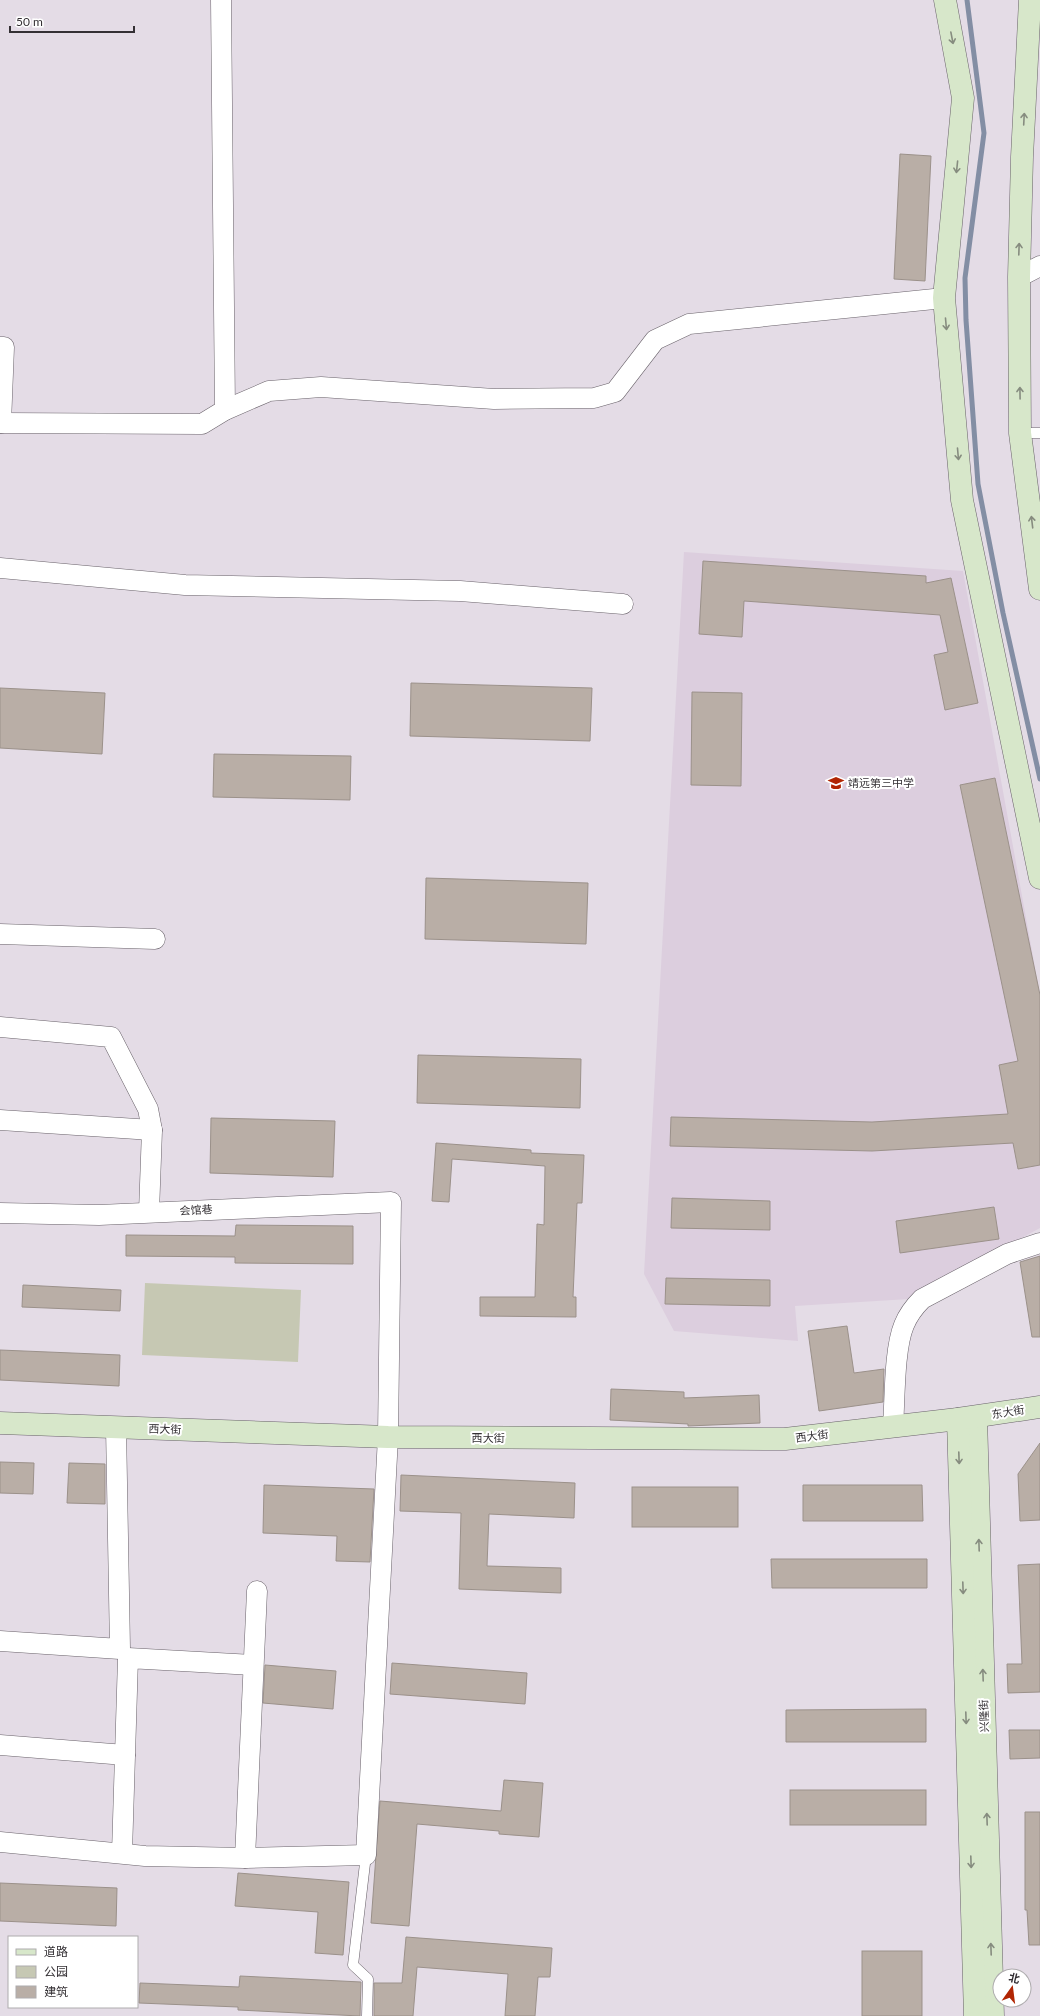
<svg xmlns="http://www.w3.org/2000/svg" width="1040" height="2016" viewBox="0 0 1040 2016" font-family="Lato,'Noto Sans SC',sans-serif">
<rect width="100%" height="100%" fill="#e4dce6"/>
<polygon fill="#dccede" points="684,552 963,571 1040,995 1040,1228 909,1299 795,1306 798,1341 674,1331 644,1274"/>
<polygon fill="#c6c8b3" points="145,1283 301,1290 298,1362 142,1355"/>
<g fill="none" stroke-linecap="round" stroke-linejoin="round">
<polyline stroke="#838ea4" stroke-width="5" points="967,0 984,133 965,278 966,320 978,484 1003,613 1040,779"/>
</g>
<g fill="#b9aea6" stroke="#9b918a">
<polygon points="900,154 931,156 925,281 894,279"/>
<polygon points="703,561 926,576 926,583 951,578 978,703 945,710 934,655 948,652 940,615 744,601 742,637 699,634"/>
<polygon points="411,683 592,688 590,741 410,736"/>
<polygon points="0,688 105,693 102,754 0,748"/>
<polygon points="692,692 742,693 741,786 691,785"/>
<polygon points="214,754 351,756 350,800 213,797"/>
<polygon points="995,778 1040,995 1040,1165 1018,1169 1013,1143 872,1151 670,1146 671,1117 872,1122 1008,1114 999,1065 1018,1061 960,785"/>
<polygon points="426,878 588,883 586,944 425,939"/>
<polygon points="418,1055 581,1059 580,1108 417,1103"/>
<polygon points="211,1118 335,1121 333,1177 210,1173"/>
<polygon points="436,1143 531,1150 531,1153 584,1155 582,1203 577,1203 573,1297 576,1297 576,1317 480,1316 480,1297 535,1297 537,1224 544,1225 545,1166 452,1159 449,1202 432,1201"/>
<polygon points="672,1198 770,1201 770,1230 671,1228"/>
<polygon points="994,1207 999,1239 900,1253 896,1221"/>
<polygon points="236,1225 353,1226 353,1264 235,1263 235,1257 126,1256 126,1235 235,1236"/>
<polygon points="1040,1256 1040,1337 1032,1337 1020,1262"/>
<polygon points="666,1278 770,1280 770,1306 665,1304"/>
<polygon points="23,1285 121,1290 120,1311 22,1307"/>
<polygon points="847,1326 854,1373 884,1369 883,1402 819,1411 808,1331"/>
<polygon points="0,1350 120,1355 119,1386 0,1380"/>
<polygon points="611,1389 684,1392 684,1398 759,1395 760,1423 688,1426 688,1424 610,1420"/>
<polygon points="1040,1443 1040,1520 1020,1521 1018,1474"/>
<polygon points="0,1462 34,1463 33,1494 0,1493"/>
<polygon points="69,1463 105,1464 105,1504 67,1503"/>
<polygon points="401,1475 575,1483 574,1518 489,1514 487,1566 561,1568 561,1593 459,1589 461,1513 400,1511"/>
<polygon points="264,1485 374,1489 370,1562 336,1561 337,1536 263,1533"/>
<polygon points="803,1485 922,1485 923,1521 803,1521"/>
<rect x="632" y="1487" width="106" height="40"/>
<polygon points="771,1559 927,1559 927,1588 772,1588"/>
<polygon points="1040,1564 1040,1692 1008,1693 1007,1664 1022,1664 1018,1565"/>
<polygon points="392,1663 527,1673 525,1704 390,1694"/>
<polygon points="265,1665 336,1671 333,1709 263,1703"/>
<polygon points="926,1709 926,1742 786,1742 786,1710"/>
<polygon points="1009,1730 1040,1730 1040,1758 1010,1759"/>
<polygon points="504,1780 543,1783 539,1837 499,1834 499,1831 417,1824 409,1926 371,1923 380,1801 501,1811"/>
<rect x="790" y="1790" width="136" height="35"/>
<polygon points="1025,1812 1040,1812 1040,1945 1029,1945 1027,1910 1025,1910"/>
<polygon points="238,1873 349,1882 343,1955 315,1953 318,1912 235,1906"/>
<polygon points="0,1883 117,1888 116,1926 0,1921"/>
<polygon points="406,1937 552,1948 550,1977 538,1977 535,2016 505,2016 508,1974 417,1967 413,2016 374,2016 374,1983 402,1983"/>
<rect x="862" y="1951" width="60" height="65"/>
<polygon points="240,1976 361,1982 360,2016 238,2010 238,2007 139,2003 140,1983 239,1987"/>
</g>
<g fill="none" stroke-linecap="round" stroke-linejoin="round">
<defs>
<g id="service">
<polyline points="1020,433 1040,433"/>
<polyline points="366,1855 353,1965 368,1979 367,2016"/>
</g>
<g id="minor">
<polyline points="221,0 225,410"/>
<polyline points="1019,277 1040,266"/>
<polyline points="0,347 4,347 1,423"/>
<polyline points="0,423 202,424 225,410 269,391 321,387 494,399 594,398 615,392 655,340 689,324 944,298"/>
<polyline points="0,568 185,585 460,591 623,604"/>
<polyline points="0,934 155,939"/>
<polyline points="0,1027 111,1037 148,1109 152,1130 149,1212"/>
<polyline points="0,1120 152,1130"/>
<polyline points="0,1213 99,1215 391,1202 388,1437 366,1855 245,1858 145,1856 0,1842"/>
<path d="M 893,1427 C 895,1399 894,1349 904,1325 C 908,1315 914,1307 922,1299 L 1007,1254 L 1040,1243"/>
<polyline points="0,1641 120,1649 116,1427"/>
<polyline points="0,1745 125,1755"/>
<polyline points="122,1853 128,1658 253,1665"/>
<polyline points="245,1858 257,1591"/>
</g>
<g id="secondary">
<polyline points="945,0 963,98 944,298 962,500 1040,878"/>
<polyline points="1030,0 1022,157 1019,277 1020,433 1040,589"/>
<polyline points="976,1417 993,2016"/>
<polyline points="958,1419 975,2016"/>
<polyline points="0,1423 388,1437 785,1439 958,1419 1040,1407"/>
</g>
</defs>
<use href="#service" stroke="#69626a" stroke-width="11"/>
<use href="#minor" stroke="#69626a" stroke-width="21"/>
<use href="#secondary" stroke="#69626a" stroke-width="23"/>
<use href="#service" stroke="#fff" stroke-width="10"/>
<use href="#minor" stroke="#fff" stroke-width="20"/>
<use href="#secondary" stroke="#d7e7ca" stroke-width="22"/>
</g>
<defs><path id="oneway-shaft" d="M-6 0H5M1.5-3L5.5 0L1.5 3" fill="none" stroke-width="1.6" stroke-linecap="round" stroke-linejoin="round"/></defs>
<g stroke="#868c7f">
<use href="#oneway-shaft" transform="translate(952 38) rotate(79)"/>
<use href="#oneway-shaft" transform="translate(1024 119) rotate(-87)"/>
<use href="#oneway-shaft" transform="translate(957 167) rotate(96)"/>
<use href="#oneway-shaft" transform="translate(1019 249) rotate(-88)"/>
<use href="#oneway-shaft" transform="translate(946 324) rotate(85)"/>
<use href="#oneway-shaft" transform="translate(1020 393) rotate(-91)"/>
<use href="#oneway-shaft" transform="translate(958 454) rotate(85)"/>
<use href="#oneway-shaft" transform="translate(1032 522) rotate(-97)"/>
<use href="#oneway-shaft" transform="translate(959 1458) rotate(88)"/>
<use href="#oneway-shaft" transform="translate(979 1545) rotate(-92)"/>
<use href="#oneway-shaft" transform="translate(963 1588) rotate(88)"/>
<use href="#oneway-shaft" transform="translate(983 1675) rotate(-92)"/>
<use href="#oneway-shaft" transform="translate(966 1718) rotate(88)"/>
<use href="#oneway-shaft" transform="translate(987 1819) rotate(-92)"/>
<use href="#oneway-shaft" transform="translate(971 1862) rotate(88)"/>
<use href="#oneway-shaft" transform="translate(991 1949) rotate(-92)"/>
</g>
<defs>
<symbol id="school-bare" viewBox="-9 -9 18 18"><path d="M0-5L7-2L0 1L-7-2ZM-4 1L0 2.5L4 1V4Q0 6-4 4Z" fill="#b12503" stroke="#fff" stroke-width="2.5" paint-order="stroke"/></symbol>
</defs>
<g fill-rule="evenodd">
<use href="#school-bare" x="825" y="772" width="22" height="22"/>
</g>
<g text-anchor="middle" stroke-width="4" stroke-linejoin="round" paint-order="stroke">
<g font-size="11" fill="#343034" stroke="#fff" text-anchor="start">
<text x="848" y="787">靖远第三中学</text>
</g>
<g font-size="11" fill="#343034" stroke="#fff">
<text transform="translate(196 1210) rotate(-3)" y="4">会馆巷</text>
<text transform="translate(1008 1412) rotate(-9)" y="4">东大街</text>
<text transform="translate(165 1429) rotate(2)" y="4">西大街</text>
<text transform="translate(812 1436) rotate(-7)" y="4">西大街</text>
<text x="488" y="1442">西大街</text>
<text transform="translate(984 1716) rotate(-92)" y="4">兴隆街</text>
</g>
</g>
<rect x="8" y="1936" width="130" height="72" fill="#ffffff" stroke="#aeacae"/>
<rect x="16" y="1949" width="20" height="6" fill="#d7e7ca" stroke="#aeacae"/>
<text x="44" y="1956" font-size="12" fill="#343034">道路</text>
<rect x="16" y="1966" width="20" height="12" fill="#c6c8b3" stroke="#aeacae"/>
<text x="44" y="1976" font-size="12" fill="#343034">公园</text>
<rect x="16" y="1986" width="20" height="12" fill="#b9aea6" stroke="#aeacae"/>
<text x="44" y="1996" font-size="12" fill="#343034">建筑</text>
<g transform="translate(1012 1988) rotate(14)"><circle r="19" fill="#ffffff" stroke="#aeacae"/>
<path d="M0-3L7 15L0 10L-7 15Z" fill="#b12503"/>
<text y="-6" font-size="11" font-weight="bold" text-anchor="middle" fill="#343034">北</text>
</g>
<path d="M10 26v6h124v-6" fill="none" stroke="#343034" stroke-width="2"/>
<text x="16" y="26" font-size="12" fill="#343034" stroke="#ffffff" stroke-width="3" paint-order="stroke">50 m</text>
</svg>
